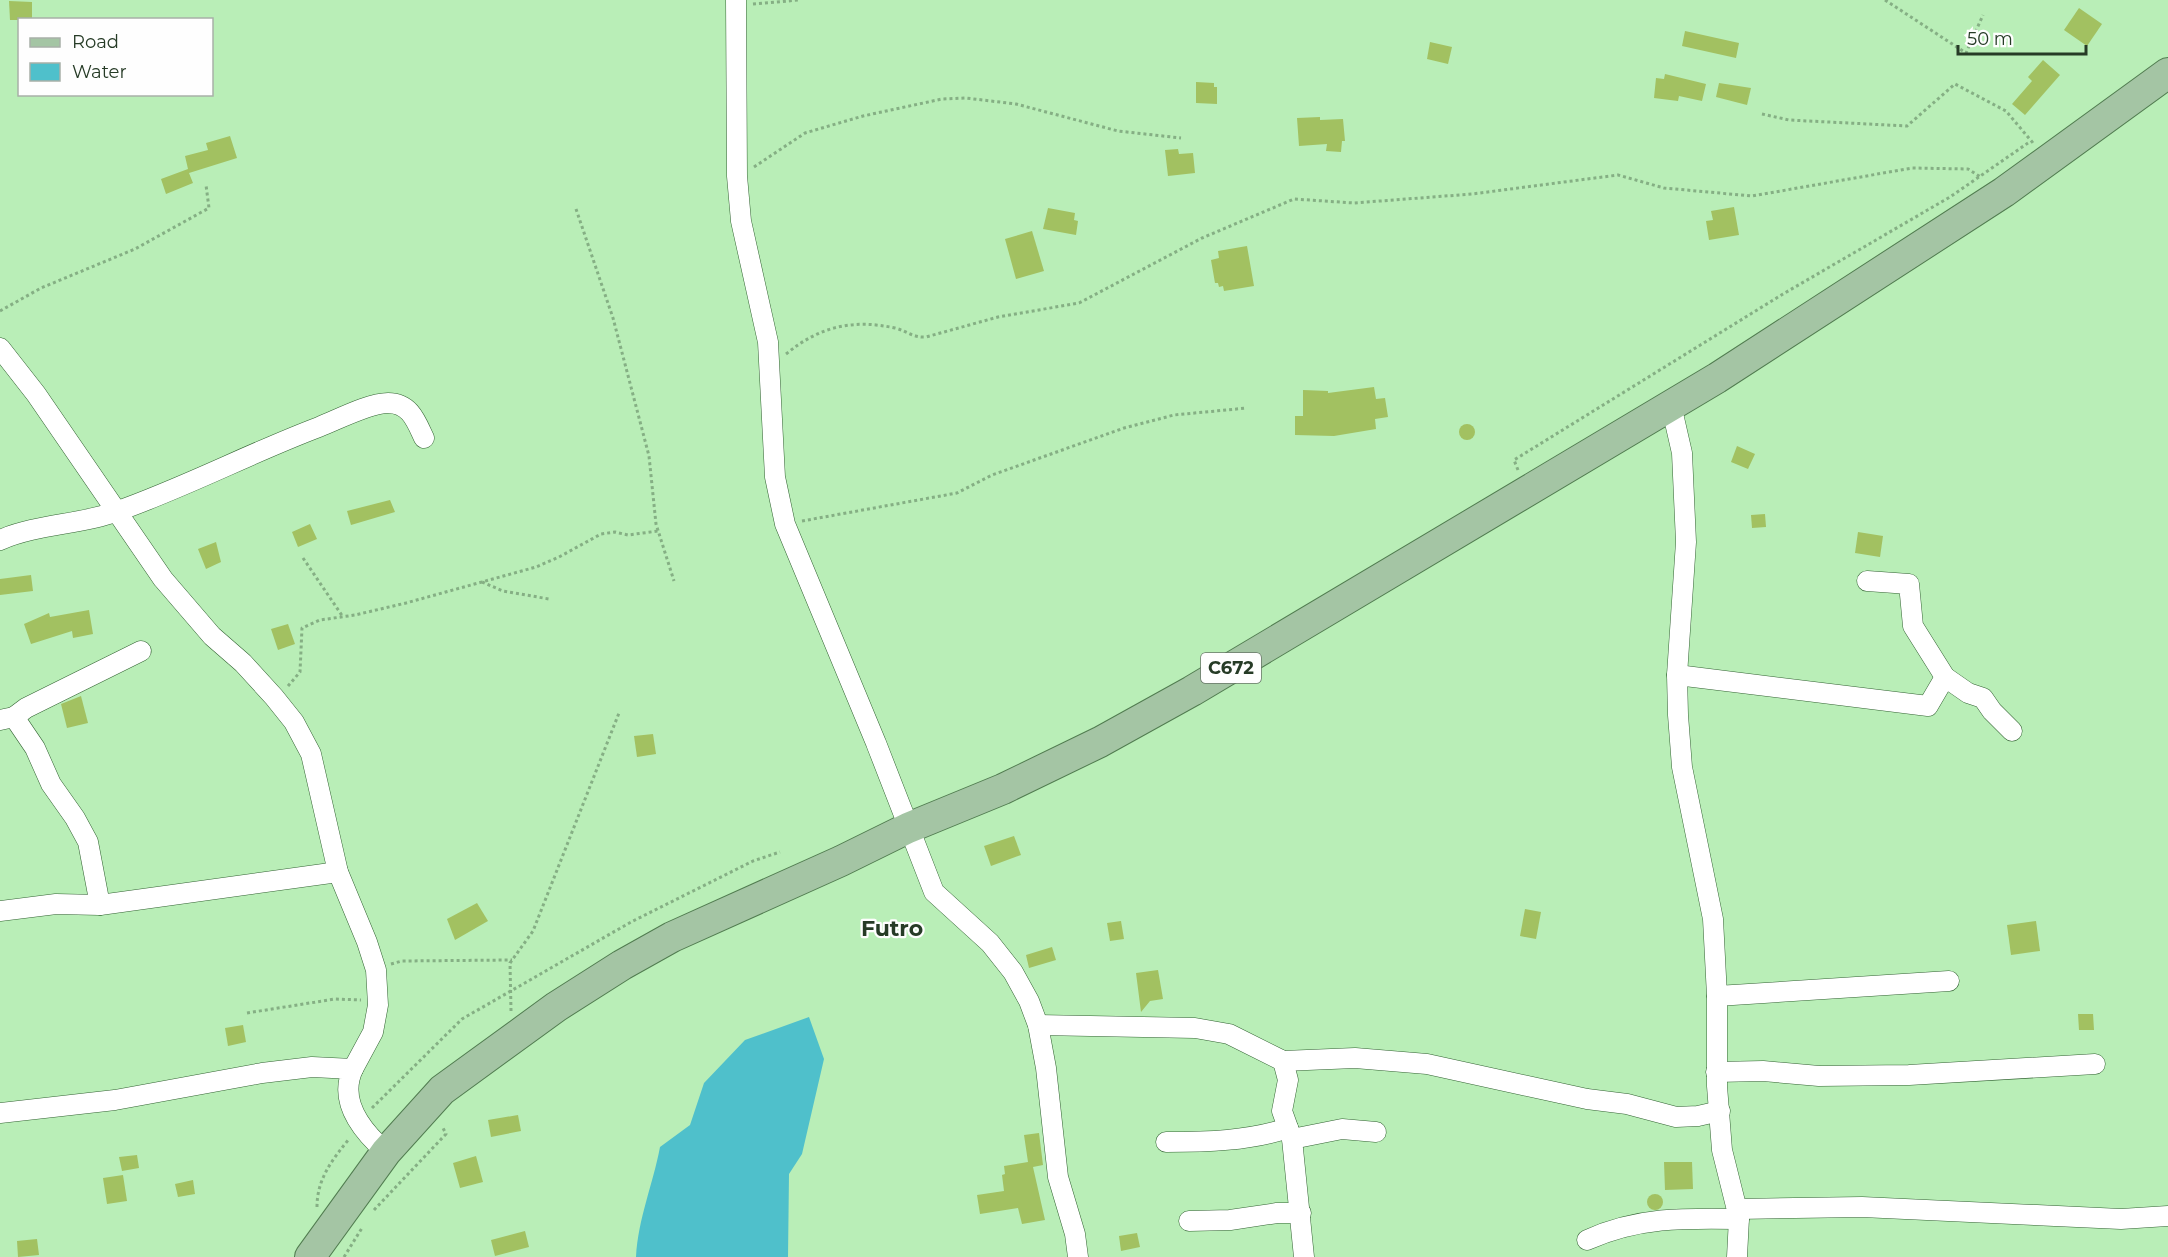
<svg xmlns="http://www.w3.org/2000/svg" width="2168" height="1257" viewBox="0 0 2168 1257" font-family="Montserrat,sans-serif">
<rect width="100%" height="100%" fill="#b9eeb7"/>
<path fill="#4fc0cb" d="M 809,1017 L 824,1059 L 802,1154 L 789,1174 L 788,1257 L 636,1257 C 638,1219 653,1184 660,1147 L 690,1125 L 704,1083 L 745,1040 Z"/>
<g fill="#a2c161">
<polygon points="9,1 32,2 32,20 10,20"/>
<polygon points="2079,8 2102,24 2087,46 2064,30"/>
<polygon points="1685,31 1739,43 1736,58 1682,46"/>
<polygon points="1430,42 1452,47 1448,64 1427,59"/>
<polygon points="2043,60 2060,75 2025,115 2012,104 2032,81 2028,77"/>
<polygon points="1665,74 1706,84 1702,101 1679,96 1678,101 1654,98 1656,78 1664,79"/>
<polygon points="1196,82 1214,83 1214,87 1217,87 1217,104 1196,103"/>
<polygon points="1719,83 1751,88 1747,105 1716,97"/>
<polygon points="1320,117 1320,120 1343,119 1345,141 1342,141 1341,152 1326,151 1327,144 1299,146 1297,118"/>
<polygon points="230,136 237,158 189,173 193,183 166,194 161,179 188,169 185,156 208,150 206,143"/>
<polygon points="1178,149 1179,154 1193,153 1195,173 1168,176 1165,150"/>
<polygon points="1734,207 1739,235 1709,240 1706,221 1713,220 1711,211"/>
<polygon points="1048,208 1075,213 1074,220 1078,221 1076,235 1043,229"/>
<polygon points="1032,231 1044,271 1016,279 1005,239"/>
<polygon points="1247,246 1254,286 1224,291 1223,286 1219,287 1218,283 1215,283 1211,260 1219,258 1218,251"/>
<polygon points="1374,387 1376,399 1385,398 1388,417 1375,419 1376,429 1334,436 1295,435 1295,416 1303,416 1303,390 1328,391 1328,393"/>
<circle cx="1467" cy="432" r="8"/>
<polygon points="1737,446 1755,454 1748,469 1731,462"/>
<polygon points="390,500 395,512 351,525 347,511"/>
<polygon points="1765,514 1766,527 1752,528 1751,515"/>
<polygon points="310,524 317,539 298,547 292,532"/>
<polygon points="1858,532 1883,536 1880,557 1855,553"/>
<polygon points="216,542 221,562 206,569 198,549"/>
<polygon points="31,575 33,591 0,595 0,579"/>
<polygon points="89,610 93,634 73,638 72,631 31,644 24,624 49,613 50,617"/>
<polygon points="288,624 295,644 278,650 271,629"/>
<polygon points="81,696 88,723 67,728 61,704"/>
<polygon points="653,734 656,754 637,757 634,736"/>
<polygon points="1014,836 1021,855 991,866 984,846"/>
<polygon points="477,903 488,921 455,940 447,919"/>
<polygon points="1525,909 1541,912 1536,939 1520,936"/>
<polygon points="1121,921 1124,939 1110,941 1107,923"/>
<polygon points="2036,921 2040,951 2011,955 2007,925"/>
<polygon points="1052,947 1056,960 1029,968 1026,955"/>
<polygon points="1158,970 1163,999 1150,1001 1141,1012 1136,973"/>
<polygon points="2078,1014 2093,1014 2094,1030 2079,1030"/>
<polygon points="243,1025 246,1042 228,1046 225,1028"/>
<polygon points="518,1115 521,1131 491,1137 488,1120"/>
<polygon points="1039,1133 1043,1165 1033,1167 1045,1220 1022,1224 1018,1208 980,1214 977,1195 1004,1191 1002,1175 1005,1174 1004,1166 1028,1162 1024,1135"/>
<polygon points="137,1155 139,1168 122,1171 119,1157"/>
<polygon points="476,1156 483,1182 460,1188 453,1163"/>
<polygon points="1664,1162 1692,1162 1693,1189 1665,1190"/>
<polygon points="123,1175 127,1201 107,1204 103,1178"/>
<polygon points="193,1180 195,1194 178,1197 175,1184"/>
<circle cx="1655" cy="1202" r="8"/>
<polygon points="525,1231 529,1247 495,1256 491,1240"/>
<polygon points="1137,1233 1140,1247 1121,1251 1119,1236"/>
<polygon points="37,1239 39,1255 18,1257 17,1241"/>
</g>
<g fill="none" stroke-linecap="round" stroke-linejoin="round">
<defs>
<g id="street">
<polyline points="736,0 737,176 741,221 768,342 775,477 785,524 876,743 934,892 990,943 1013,972 1029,1001 1038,1025 1046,1068 1058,1177 1075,1234 1078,1257"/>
<polyline points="0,348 36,394 163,579 212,636 243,663 274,697 294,722 311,754 338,872 367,942 376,970 378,1005 373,1032 353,1069"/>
<polyline points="1671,405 1682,453 1686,542 1677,675 1678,715 1682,767 1713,919 1717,996 1717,1086 1722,1150 1739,1218 1737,1257"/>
<path d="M 0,540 C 37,524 78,525 115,512 C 184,488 250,453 319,427 C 337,420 369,403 388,403 C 410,403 416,421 424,438"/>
<polyline points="1867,581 1909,584 1913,626 1945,677 1968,693 1983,698 1992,711 2012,731"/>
<polyline points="1677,675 1928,706 1945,677"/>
<polyline points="14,717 26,708 141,651"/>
<polyline points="0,720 14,717 35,748 51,784 75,818 88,842 100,905 56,904 0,911"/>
<polyline points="100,905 338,872"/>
<polyline points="1717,996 1949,981"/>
<polyline points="1038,1025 1195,1028 1229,1034 1283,1061 1355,1058 1427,1064 1587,1099 1627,1104 1676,1117 1698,1116 1720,1111"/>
<polyline points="1283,1061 1288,1080 1282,1111 1292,1139 1304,1257"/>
<polyline points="1716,1072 1763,1071 1819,1076 1909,1075 2095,1064"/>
<path d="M 0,1113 L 115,1100 L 262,1073 L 312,1067 L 353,1069 C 338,1101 362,1131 386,1152"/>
<polyline points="1292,1139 1342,1129 1376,1132"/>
<path d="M 1166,1142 C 1206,1142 1249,1141 1288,1128"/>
<polyline points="1738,1209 1862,1207 2121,1219 2168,1216"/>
<polyline points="1189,1221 1230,1220 1277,1213 1301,1213"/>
<path d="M 1587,1240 C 1638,1217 1684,1218 1739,1219"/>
</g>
<polyline id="primary" points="310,1257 386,1152 442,1090 556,1007 622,965 672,937 841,861 908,828 1003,789 1100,742 1192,691 1717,378 2004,192 2168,73"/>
</defs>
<use href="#street" stroke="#336333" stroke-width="21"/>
<use href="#primary" stroke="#517c50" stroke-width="32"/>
<g stroke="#85af84" stroke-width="3" stroke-dasharray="3 3" stroke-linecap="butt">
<polyline points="1885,0 1966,53 1983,15"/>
<polyline points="753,4 799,0"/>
<polyline points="1762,114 1789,120 1907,126 1955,84 2006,111 2033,143"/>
<polyline points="754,167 805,133 863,116 942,99 966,98 1016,104 1118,131 1181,138"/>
<polyline points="576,209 613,318 649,456 656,524 674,581"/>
<polyline points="0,311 41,288 135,249 209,208 206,185"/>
<path d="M 786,354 C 820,326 853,319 895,328 C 907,331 913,338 926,337 L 998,317 L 1079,303 L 1202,238 L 1294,199 L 1354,203 L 1472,194 L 1618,175 L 1664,188 L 1752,196 L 1912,168 L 1968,169 L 1982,178"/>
<polyline points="1518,470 1514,460 1783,294 1950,197 2028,143"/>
<polyline points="802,521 957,493 992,475 1124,428 1174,415 1247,408"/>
<polyline points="303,558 343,617"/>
<polyline points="482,582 503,591 549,599"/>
<polyline points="288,686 300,672 302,628 320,620 355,615 406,603 536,567 559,557 601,534 615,532 628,535 658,531"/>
<polyline points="391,964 402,961 512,960"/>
<polyline points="511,1011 510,963 533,931 619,713"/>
<polyline points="247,1013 335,999 361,1000"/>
<polyline points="372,1108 462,1019 631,922 753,861 780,852"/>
<path d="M 317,1207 C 317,1179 332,1160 349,1139"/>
<polyline points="374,1210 446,1134 442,1126"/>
<polyline points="344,1257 362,1228"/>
</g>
<use href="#street" stroke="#fff" stroke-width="20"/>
<use href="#primary" stroke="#a4c5a4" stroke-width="30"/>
</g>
<g text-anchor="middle" stroke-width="4.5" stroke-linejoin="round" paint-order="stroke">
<rect fill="#fefefe" stroke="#677667" stroke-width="1.5" x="1201" y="653" width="60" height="30" rx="4.5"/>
<g font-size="18" font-weight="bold" fill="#263b26">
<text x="1231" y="674">C672</text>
</g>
<g font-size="22" font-weight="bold" fill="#263b26" stroke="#fefefe">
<text x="892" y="936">Futro</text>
</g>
</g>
<rect x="18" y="18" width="195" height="78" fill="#fefefe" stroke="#a8b0a8" stroke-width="1.5"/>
<rect x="30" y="38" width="30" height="9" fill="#a4c5a4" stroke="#a8b0a8" stroke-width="1.5"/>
<text x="72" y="48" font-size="18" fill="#263b26">Road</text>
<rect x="30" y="63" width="30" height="18" fill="#4fc0cb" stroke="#a8b0a8" stroke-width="1.5"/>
<text x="72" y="78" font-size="18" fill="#263b26">Water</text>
<path d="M1958 45v9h128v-9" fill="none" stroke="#263b26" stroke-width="3"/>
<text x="1967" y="45" font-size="18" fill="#263b26" stroke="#fefefe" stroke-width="4.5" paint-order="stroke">50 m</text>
</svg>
